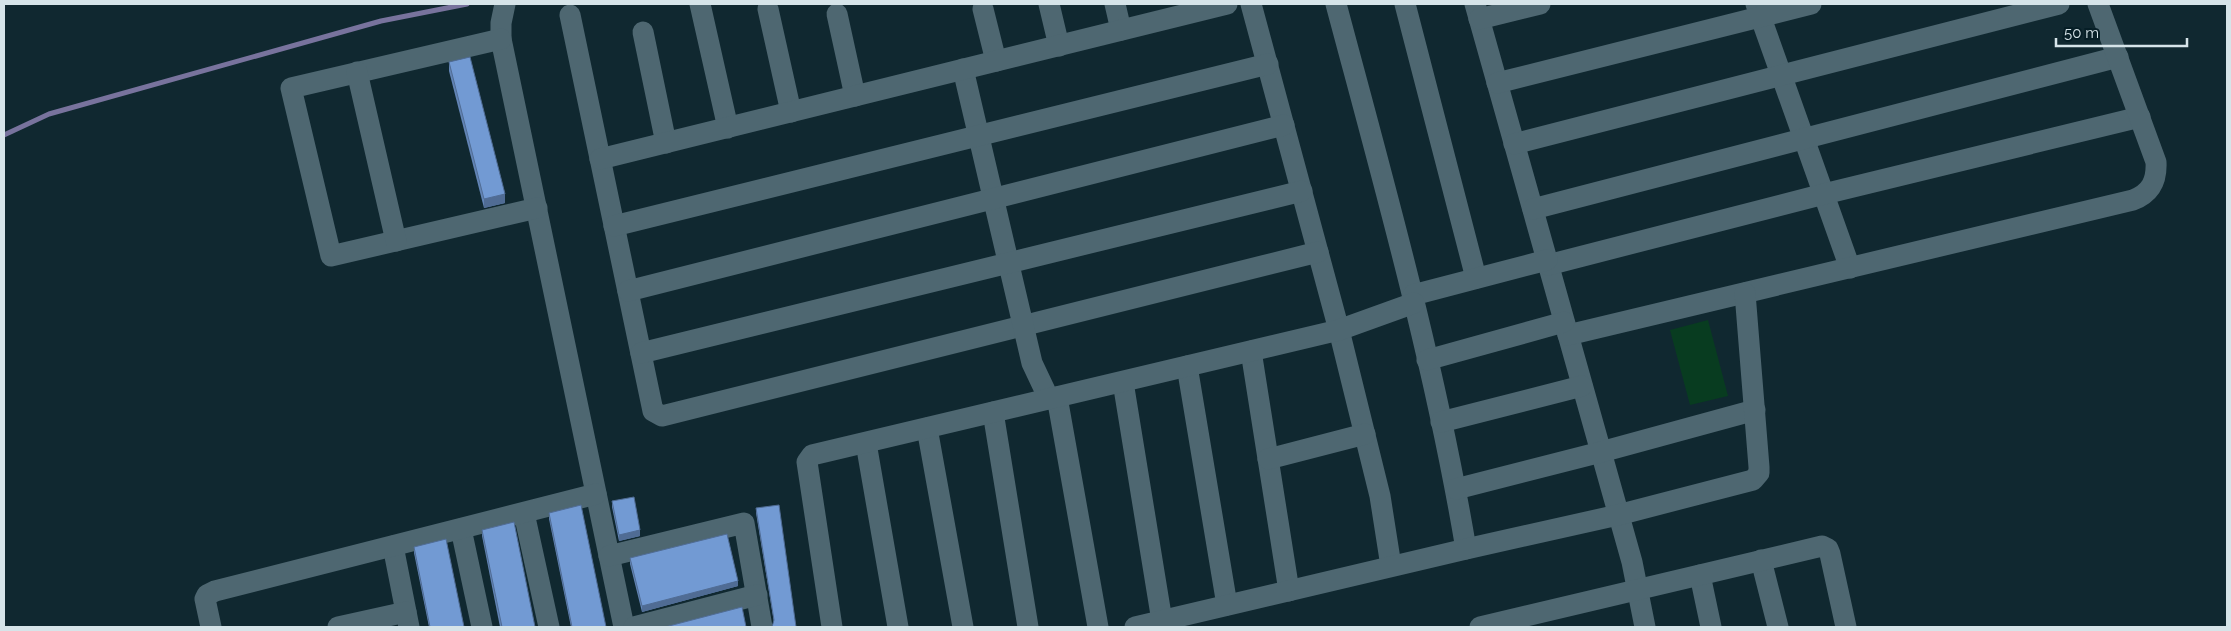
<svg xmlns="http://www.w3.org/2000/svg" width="2231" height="631" viewBox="0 0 2231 631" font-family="Raleway,sans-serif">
<rect width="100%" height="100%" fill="#102830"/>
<polygon fill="#083c20" points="1708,320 1728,396 1690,405 1670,330"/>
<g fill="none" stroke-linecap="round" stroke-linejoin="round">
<polyline stroke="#78739d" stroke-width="5" points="4,135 49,114 381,21 467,4"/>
<g stroke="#4e6771" stroke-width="21">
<polyline points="505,4 501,23 501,39 624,627"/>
<polyline points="700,4 728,128"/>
<polyline points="1049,4 1059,46"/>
<polyline points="1115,4 1121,30"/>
<polyline points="1251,4 1339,330 1380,496 1391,566"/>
<path d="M 1336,4 C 1384,184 1435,364 1466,549"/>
<polyline points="1405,4 1476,278"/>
<polyline points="1475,4 1632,562 1645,627"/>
<polyline points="1756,4 1850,268"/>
<polyline points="768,9 791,112"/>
<polyline points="983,9 996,61"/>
<polyline points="837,14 855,96"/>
<polyline points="570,15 653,411 662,416 1318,252"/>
<polyline points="1479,19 1540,4"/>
<polyline points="643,32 666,143"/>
<polyline points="501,39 291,88 331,256 537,208"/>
<polyline points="963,69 1032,363 1049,399"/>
<polyline points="357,72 396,241"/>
<polyline points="1497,83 1811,4"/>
<polyline points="1514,144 2059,4"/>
<polyline points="600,159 1227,4"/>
<polyline points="1533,209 2118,57"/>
<polyline points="614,226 1268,64"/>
<polyline points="1548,265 1824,194 2140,117"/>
<polyline points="628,291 1284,125"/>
<polyline points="1413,295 1547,260"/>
<path d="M 1568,335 L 2133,200 C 2151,193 2157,181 2156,162 L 2098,4"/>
<polyline points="1251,351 1289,591"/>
<polyline points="641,353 1302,191"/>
<polyline points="1427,360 1564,322"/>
<polyline points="1187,366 1227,605"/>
<polyline points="1123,382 1162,621"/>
<polyline points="1057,397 1098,627"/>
<polyline points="993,412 1028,627"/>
<polyline points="1441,422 1582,386"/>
<polyline points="927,428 963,627"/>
<polyline points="866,443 898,627"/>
<polyline points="1268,459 1365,434"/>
<polyline points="1456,489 1601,452 1755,410"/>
<polyline points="524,513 549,627"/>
<polyline points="461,529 482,627"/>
<polyline points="393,546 409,627"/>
<polyline points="609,556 744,523 762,627"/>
<polyline points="1761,560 1778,627"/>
<polyline points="1700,575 1711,627"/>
<polyline points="211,627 205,599 207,595 215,591 596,494"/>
<polyline points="338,627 406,612"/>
<polyline points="634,627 757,595"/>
<polyline points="832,627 807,462 812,455 1339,330 1414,303"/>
<polyline points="1135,627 1466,549 1618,515 1753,480 1759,473 1759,467 1745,293"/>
<polyline points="1480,627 1822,546 1828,549 1830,554 1846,627"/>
</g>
</g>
<g fill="#6284b5">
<polygon points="449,62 505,203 484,208 449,71"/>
<polygon points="612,501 640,536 619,541 612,507"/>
<polygon points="756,508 796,627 774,622 756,513"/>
<polygon points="549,513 606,627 571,627 549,519"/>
<polygon points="482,530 535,627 500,627 482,536"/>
<polygon points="414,547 464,627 429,627 414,553"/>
<polygon points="630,558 738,586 642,612 630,564"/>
</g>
<g fill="#506c94">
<polygon points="505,194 505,203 484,208 484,199"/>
<polygon points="640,530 640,536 619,541 619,535"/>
<polygon points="738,581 738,586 642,612 642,606"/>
</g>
<g fill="#729ad3" stroke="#506c94">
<polygon points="470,57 505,194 484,199 449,62"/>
<polygon points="634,497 640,530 619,535 612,501"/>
<polygon points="581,505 606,627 572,627 549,513"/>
<polygon points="779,505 796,627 772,627 774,620 756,508"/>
<polygon points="514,522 535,627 502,627 482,530"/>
<polygon points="727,534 738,581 642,606 630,558"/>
<polygon points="446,539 464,627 430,627 414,547"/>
<polygon points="742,607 746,627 665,627"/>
</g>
<rect width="2231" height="631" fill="none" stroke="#d6e4e9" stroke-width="10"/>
<path d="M2056 38v8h131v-8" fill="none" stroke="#d6e4e9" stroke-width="2.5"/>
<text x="2064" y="38" font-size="15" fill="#d6e4e9" stroke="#061e26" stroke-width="4" paint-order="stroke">50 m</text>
</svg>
